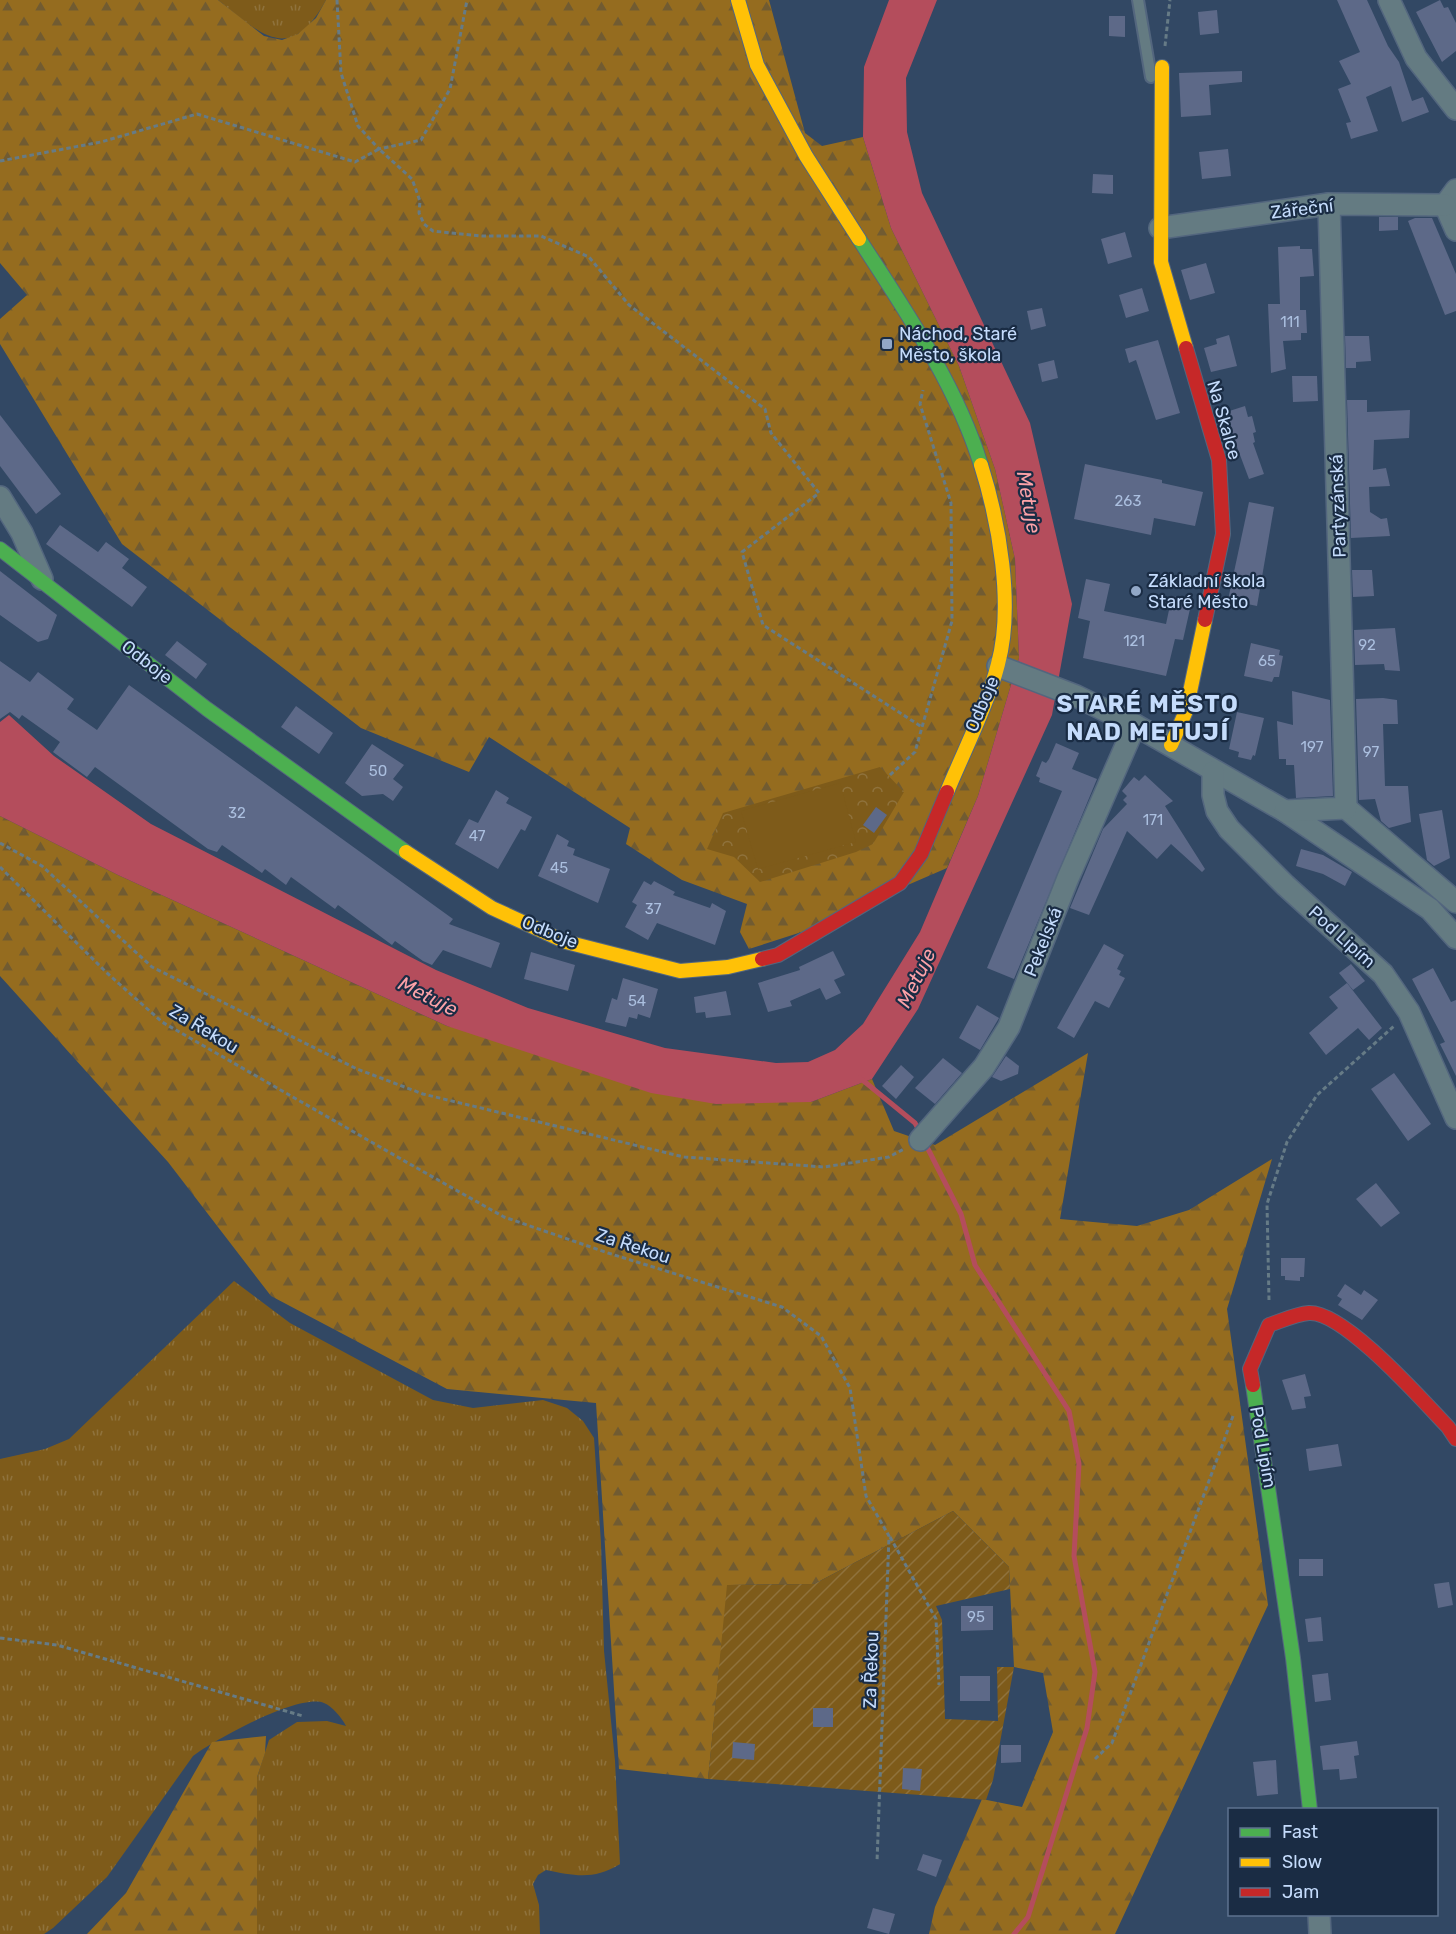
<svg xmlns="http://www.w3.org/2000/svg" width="1456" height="1934" viewBox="0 0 1456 1934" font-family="Rubik,sans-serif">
<defs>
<pattern id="grass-tufts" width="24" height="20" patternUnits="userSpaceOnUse" patternTransform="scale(1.5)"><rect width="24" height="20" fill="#7e5b1a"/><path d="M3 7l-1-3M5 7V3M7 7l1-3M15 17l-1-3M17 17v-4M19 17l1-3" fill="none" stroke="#8f723c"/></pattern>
<pattern id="forest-firs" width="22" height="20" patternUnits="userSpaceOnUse" patternTransform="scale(1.5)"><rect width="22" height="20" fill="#956c1f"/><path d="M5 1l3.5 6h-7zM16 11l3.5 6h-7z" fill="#715b31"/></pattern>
<pattern id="park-crowns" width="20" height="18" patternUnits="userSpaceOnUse" patternTransform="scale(1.5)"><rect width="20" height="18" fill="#7e5b1a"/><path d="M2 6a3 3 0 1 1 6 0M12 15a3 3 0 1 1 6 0" fill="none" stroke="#8f723c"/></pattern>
<pattern id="garden-furrows" width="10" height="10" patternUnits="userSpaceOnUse" patternTransform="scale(1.5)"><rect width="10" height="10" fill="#7e5b1a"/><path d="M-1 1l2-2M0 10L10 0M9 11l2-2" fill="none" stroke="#8f723c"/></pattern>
</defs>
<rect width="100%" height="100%" fill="#324864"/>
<g fill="url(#grass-tufts)">
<path d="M 218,0 L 326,0 C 290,66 261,34 218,0 Z"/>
<path d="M 234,1281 L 290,1323 L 433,1400 L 473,1408 L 543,1400 L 567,1408 L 583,1421 L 594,1438 L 601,1543 L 604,1651 L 615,1761 L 620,1864 C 594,1880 575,1876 546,1870 L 538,1875 L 533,1884 L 539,1905 L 540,1934 L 257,1934 L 257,1777 L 269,1740 L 297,1722 L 327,1721 L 346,1726 C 342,1718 332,1706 324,1703 C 299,1693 214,1740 193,1756 L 107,1877 L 53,1928 L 44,1934 L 0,1934 L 0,1459 L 45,1449 L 69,1439 Z"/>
</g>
<g fill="url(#forest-firs)">
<polygon points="0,0 218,0 264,36 282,40 298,34 316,18 326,0 769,0 805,133 822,146 863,137 891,228 959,366 995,469 1015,559 1019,658 978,796 947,868 873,900 836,921 749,949 740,932 747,904 682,880 626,844 630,828 489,737 469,772 361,728 122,544 0,344 0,319 27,295 0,263"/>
<polygon points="0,816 118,875 447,1026 811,1102 872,1079 894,1131 935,1145 1088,1053 1060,1219 1137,1226 1189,1210 1272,1159 1227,1309 1268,1605 1115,1934 929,1934 935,1907 982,1799 1022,1807 1053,1732 1043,1673 1014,1667 1009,1567 953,1511 814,1584 728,1585 708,1779 619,1769 596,1403 447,1389 271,1296 168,1162 0,976"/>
<polygon points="266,1736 265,1753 257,1777 257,1934 87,1934 126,1893 212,1742"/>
</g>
<polygon fill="url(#park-crowns)" points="880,767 904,792 873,844 856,852 760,882 734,857 707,849 723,813"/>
<polygon fill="url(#garden-furrows)" points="953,1511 1009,1567 1010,1589 936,1606 942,1620 945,1719 998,1721 997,1667 1014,1667 993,1780 986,1800 708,1779 727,1585 814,1584"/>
<polygon fill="#7e5b1a" points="840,783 856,842 758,869 741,811"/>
<polygon fill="#b44d5c" points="889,0 937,0 906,78 907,132 922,193 1030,423 1072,604 1052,715 918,1009 872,1079 811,1102 716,1104 651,1093 447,1026 118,875 0,816 0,722 9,715 54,756 151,824 436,970 528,1008 665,1048 776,1063 808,1062 835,1050 863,1024 920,932 978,796 1019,658 1015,559 995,469 959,366 891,228 863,137 864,67"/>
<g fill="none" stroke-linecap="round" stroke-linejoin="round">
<g stroke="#b44d5c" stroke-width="5">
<polyline points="860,1078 915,1123 920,1132"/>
<polyline points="925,1143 961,1214 975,1265 1069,1411 1079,1464 1074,1556 1095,1672 1087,1728 1028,1917 1014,1934"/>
</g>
</g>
<g fill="#5d6988">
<polygon points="1337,0 1367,0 1388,46 1399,62 1412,101 1423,97 1429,112 1402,122 1391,86 1366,97 1378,131 1351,139 1346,123 1351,122 1338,89 1351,84 1339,61 1360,52"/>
<polygon points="1440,0 1444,8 1448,7 1456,23 1456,51 1442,62 1416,12"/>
<polygon points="1217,10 1219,33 1200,35 1198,12"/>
<polygon points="1109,16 1125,16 1125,37 1109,36"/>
<polygon points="1242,71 1242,82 1209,85 1211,115 1181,117 1179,73"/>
<polygon points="1228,149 1231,176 1202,179 1199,152"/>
<polygon points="1093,174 1113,175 1113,194 1092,193"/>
<polygon points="1379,217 1398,217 1398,230 1379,231"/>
<polygon points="1415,218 1432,218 1456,274 1456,311 1445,315 1408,221"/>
<polygon points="1125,232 1132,257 1108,264 1101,239"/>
<polygon points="1300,246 1300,249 1312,249 1314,276 1300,277 1300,310 1306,310 1307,333 1301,333 1301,340 1283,341 1286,369 1271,373 1268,304 1280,304 1278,247"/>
<polygon points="1206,263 1215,293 1190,300 1181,270"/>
<polygon points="1142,288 1149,311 1126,318 1119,295"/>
<polygon points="1042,308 1046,326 1031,330 1027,311"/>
<polygon points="1229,335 1237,366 1211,372 1204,348 1217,344 1216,339"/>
<polygon points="1345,336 1369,336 1371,361 1356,362 1356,368 1346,368"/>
<polygon points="1158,340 1180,413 1156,420 1136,360 1129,363 1125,349"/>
<polygon points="1054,360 1058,378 1042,382 1038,364"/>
<polygon points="1292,376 1317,376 1318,401 1293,402"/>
<polygon points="1347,400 1367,400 1367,412 1410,410 1409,438 1374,440 1373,470 1386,468 1390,486 1369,487 1370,512 1381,519 1387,518 1390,536 1351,538"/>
<polygon points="1245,406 1248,417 1252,416 1256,432 1253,433 1255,442 1253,443 1264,474 1249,479 1237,447 1234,448 1223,413"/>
<polygon points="0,415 61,494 36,514 0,466"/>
<polygon points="1085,464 1162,480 1162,483 1203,492 1195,526 1154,518 1151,535 1074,519"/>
<polygon points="1249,502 1274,507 1257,606 1228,600"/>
<polygon points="60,525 98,552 106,542 129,559 122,568 147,587 132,607 46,544"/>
<polygon points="1352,570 1372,570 1374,596 1353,597"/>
<polygon points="0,571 57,615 48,639 38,642 0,615"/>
<polygon points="1086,579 1110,584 1104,611 1166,624 1172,596 1192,600 1183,640 1175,639 1166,676 1083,658 1090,621 1078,618"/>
<polygon points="1395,628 1400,671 1385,670 1384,664 1355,665 1354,630"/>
<polygon points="177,641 207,664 196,679 165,655"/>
<polygon points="1251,643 1280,650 1279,655 1283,656 1279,677 1274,677 1272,682 1244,676"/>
<polygon points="0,661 30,682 38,672 74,699 67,709 97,730 129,685 453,919 449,924 500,943 491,968 443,950 432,965 423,961 395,941 392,945 338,905 335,909 291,877 286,885 265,869 262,873 222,845 217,852 208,849 95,767 87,777 53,752 60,742 22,715 19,719 10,712 0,719"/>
<polygon points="1292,691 1330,700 1333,796 1296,798 1294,765 1286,765 1286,759 1279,759 1277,721 1293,725"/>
<polygon points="1383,698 1397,700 1398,724 1383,724 1385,786 1408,786 1411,822 1389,828 1381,821 1375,799 1359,800 1356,699"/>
<polygon points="296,706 333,733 319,754 281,727"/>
<polygon points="1237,712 1264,718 1255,756 1253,755 1251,760 1238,757 1239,752 1229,749"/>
<polygon points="1056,743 1079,753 1072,769 1097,779 1014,979 987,968 1062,791 1039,782 1040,778 1036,776 1042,761 1046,763 1049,759"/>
<polygon points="372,744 404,765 393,779 403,787 393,801 383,794 362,796 345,783"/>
<polygon points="1145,775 1173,801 1165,806 1205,869 1202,872 1171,844 1157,859 1127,831 1089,915 1070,908 1103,829 1127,804 1123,800 1127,796 1122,791 1134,777 1139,781"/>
<polygon points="496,790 509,798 506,803 532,817 525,831 521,829 498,869 455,844 469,819 478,823"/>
<polygon points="876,807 887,815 874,833 863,825"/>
<polygon points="1442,810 1450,858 1434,866 1427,860 1419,814"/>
<polygon points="557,834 569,841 567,846 575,849 573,855 610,869 598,903 538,876"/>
<polygon points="1301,849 1323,855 1352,872 1345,886 1323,874 1296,866"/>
<polygon points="644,881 651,885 654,881 675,892 673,895 710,908 712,903 726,911 715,945 657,923 648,940 625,927 637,905 632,902"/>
<polygon points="1104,944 1124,955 1117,969 1121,971 1119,975 1125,978 1109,1008 1095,1001 1074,1038 1057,1028"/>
<polygon points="833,951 845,975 834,980 841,993 826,1000 820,988 790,1001 792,1006 768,1012 758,983 800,970 799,967"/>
<polygon points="531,952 575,965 568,991 524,979"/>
<polygon points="1351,964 1365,981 1353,990 1339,973"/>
<polygon points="1433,968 1451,1002 1456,1000 1456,1076 1440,1044 1445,1042 1412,979"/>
<polygon points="623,978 658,989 650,1018 638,1014 637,1019 629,1017 626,1027 605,1022 612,998 617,1000"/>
<polygon points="1347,983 1382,1028 1369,1040 1358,1028 1326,1055 1309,1033 1338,1008 1329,997"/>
<polygon points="726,991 731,1015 706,1018 705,1012 696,1013 694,997"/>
<polygon points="977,1005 999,1018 980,1050 959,1038"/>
<polygon points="1006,1056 1019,1066 1018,1074 1001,1081 992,1077"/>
<polygon points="943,1058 962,1073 935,1104 915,1088"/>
<polygon points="901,1065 914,1077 896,1099 882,1086"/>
<polygon points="1394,1073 1431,1124 1408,1141 1371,1089"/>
<polygon points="1376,1183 1400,1213 1381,1227 1356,1199"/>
<polygon points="1281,1258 1305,1258 1304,1277 1300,1277 1300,1281 1285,1280 1285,1276 1281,1276"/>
<polygon points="1345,1284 1361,1295 1364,1290 1378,1300 1362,1320 1338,1305 1342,1299 1337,1296"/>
<polygon points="1305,1374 1311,1396 1304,1397 1306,1408 1292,1410 1282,1380"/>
<polygon points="1338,1444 1342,1466 1309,1471 1306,1449"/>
<rect x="1299" y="1559" width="24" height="17"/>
<polygon points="1449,1582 1453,1605 1438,1608 1434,1584"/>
<polygon points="961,1606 993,1606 993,1630 961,1631"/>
<polygon points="1321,1617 1323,1641 1308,1642 1305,1619"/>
<polygon points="1328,1673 1331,1700 1315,1702 1312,1675"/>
<rect x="960" y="1676" width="30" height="25"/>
<rect x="813" y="1708" width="20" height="19"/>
<polygon points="1357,1741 1359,1755 1354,1756 1357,1778 1340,1780 1339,1769 1323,1770 1320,1746"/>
<polygon points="733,1742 755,1744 754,1760 732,1758"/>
<polygon points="1001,1745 1021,1745 1021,1762 1001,1763"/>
<polygon points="1276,1760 1278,1794 1257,1796 1253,1762"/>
<polygon points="903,1768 922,1769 920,1791 902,1789"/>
<polygon points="923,1854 942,1860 936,1877 917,1870"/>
<polygon points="873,1908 895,1914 889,1934 867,1928"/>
</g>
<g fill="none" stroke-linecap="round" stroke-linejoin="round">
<defs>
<polyline id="lane" points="1138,0 1151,77"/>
<g id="street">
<polyline points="1389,0 1416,58 1456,109"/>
<polyline points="1456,190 1445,205 1456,230"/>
<polyline points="1160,228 1329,204 1445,205"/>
<polyline points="0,497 22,533 42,579"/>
<polyline points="998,666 1076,696 1135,725 1285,811 1430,909 1456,938"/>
<polyline points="1213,772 1213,795 1217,811 1229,829 1285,885 1383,974 1409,1012 1456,1118"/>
<polyline points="1346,808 1456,902"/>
<polyline points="1285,811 1346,808 1329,204"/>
<polyline points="920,1140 984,1067 1009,1027 1068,878 1135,725"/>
<polyline points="1319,1914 1320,1934"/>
</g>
<g id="fast">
<path d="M 859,239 C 905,310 956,384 981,465"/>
<polyline points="0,549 207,709 406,852"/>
<polyline points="1253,1385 1293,1658 1310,1810"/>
</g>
<g id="slow">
<polyline points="738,0 757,65 806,156 859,239"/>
<polyline points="1162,67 1161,262 1186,348"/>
<polyline points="1171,745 1186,711 1205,620"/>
<path d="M 947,792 C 963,753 988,704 998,664 C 1014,605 999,522 981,465"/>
<polyline points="406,852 492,908 566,942 680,971 728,967 762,959"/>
</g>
<g id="jam">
<polyline points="1186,348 1219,460 1223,534 1205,620"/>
<polyline points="762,959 778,955 900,883 921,854 947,792"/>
<path d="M 1253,1385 L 1250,1369 L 1269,1325 C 1281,1321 1296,1314 1309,1313 C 1344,1311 1423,1401 1448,1427 L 1456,1439"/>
</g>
</defs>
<use href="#lane" stroke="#53667e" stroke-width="14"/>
<use href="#street" stroke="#53667e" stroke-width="24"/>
<use href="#fast" stroke="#53667e" stroke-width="16"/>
<use href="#slow" stroke="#53667e" stroke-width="16"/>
<use href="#jam" stroke="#53667e" stroke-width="16"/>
<g stroke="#667b86" stroke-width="3" stroke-dasharray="4.5 3" stroke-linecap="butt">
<polyline points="337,0 341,73 358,126 379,149 421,140 450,89 467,0"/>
<polyline points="1165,46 1170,0"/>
<polyline points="0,161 101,142 197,114 355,162 379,149 412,179 420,201 419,213 424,224 433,231 480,236 541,236 589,257 629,305 765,409 771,433 819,493 742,552 763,625 922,727"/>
<polyline points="890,775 915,752 952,621 951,503 920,404 923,390"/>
<polyline points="0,843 42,866 152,967 357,1069 423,1094 684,1157 824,1167 889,1157 904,1149"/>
<polyline points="0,867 106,972 162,1022 415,1167 504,1217 608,1253 782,1307 821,1336 850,1388 866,1496 889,1536 877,1862"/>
<polyline points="1269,1300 1267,1204 1287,1142 1317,1095 1394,1026"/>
<polyline points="890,1537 936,1619 939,1685"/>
<polyline points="0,1638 57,1645 303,1716"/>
<polyline points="1095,1759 1112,1743 1233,1416"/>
</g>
<use href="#lane" stroke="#647b82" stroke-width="10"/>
<use href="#street" stroke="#647b82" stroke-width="21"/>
<use href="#fast" stroke="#4caf50" stroke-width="14"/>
<use href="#slow" stroke="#ffc107" stroke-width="14"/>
<use href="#jam" stroke="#c62828" stroke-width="14"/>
</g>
<g fill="#92a8c7" stroke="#1a2c44" stroke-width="2">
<rect x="881" y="338" width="12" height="12" rx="3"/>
<circle cx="1136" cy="591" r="6"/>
</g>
<g text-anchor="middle" stroke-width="4.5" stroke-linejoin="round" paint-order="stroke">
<g font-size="15" fill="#abbfdf">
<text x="1290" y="327">111</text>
<text x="1128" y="506">263</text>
<text x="1134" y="646">121</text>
<text x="1367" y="650">92</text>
<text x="1267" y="666">65</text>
<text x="1312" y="752">197</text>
<text x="1371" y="757">97</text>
<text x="378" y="776">50</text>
<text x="237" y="818">32</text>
<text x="1153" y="825">171</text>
<text x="477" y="841">47</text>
<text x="559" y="873">45</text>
<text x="653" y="914">37</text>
<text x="637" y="1006">54</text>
<text x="976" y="1622">95</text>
</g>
<g font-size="18" fill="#c5dcfc" stroke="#1a2c44">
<text transform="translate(1302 209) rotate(-7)" y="6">Zářeční</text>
<text transform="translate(1224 420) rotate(74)" y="6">Na Skalce</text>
<text transform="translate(1338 506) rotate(-92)" y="6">Partyzánská</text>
<text transform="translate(147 662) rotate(38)" y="6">Odboje</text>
<text transform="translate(982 704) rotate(-67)" y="6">Odboje</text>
<text transform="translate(550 932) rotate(22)" y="6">Odboje</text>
<text transform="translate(1342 937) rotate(42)" y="6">Pod Lipím</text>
<text transform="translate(1043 942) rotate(-68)" y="6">Pekelská</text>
<text transform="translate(204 1029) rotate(31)" y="6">Za Řekou</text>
<text transform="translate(633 1246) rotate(18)" y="6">Za Řekou</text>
<text transform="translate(1263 1447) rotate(80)" y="6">Pod Lipím</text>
<text transform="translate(871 1670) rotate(-88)" y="6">Za Řekou</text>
</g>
<g font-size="18" fill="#c5dcfc" stroke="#1a2c44" text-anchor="start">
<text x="899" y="340">Náchod, Staré<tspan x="899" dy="21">Město, škola</tspan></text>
<text x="1148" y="587">Základní škola<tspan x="1148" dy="21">Staré Město</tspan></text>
</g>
<g font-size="20" font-style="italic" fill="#fca2a8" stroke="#1a2c44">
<text transform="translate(1029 502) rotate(80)" y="7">Metuje</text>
<text transform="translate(916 978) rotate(-64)" y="7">Metuje</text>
<text transform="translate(428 996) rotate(27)" y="7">Metuje</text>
</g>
<g font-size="24" font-weight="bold" letter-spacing="1.5" fill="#c5dcfc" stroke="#1a2c44">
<text x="1148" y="712">STARÉ MĚSTO<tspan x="1148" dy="28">NAD METUJÍ</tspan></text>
</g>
</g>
<rect x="1228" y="1808" width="210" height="108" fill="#1a2c44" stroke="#5e728e" stroke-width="1.5"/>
<rect x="1240" y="1828" width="30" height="9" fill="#4caf50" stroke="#5e728e" stroke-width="1.5"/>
<text x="1282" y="1838" font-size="18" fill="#c5dcfc">Fast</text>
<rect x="1240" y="1858" width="30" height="9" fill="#ffc107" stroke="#5e728e" stroke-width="1.5"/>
<text x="1282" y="1868" font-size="18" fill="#c5dcfc">Slow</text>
<rect x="1240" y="1888" width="30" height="9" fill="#c62828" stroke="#5e728e" stroke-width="1.5"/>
<text x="1282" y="1898" font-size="18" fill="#c5dcfc">Jam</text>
</svg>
